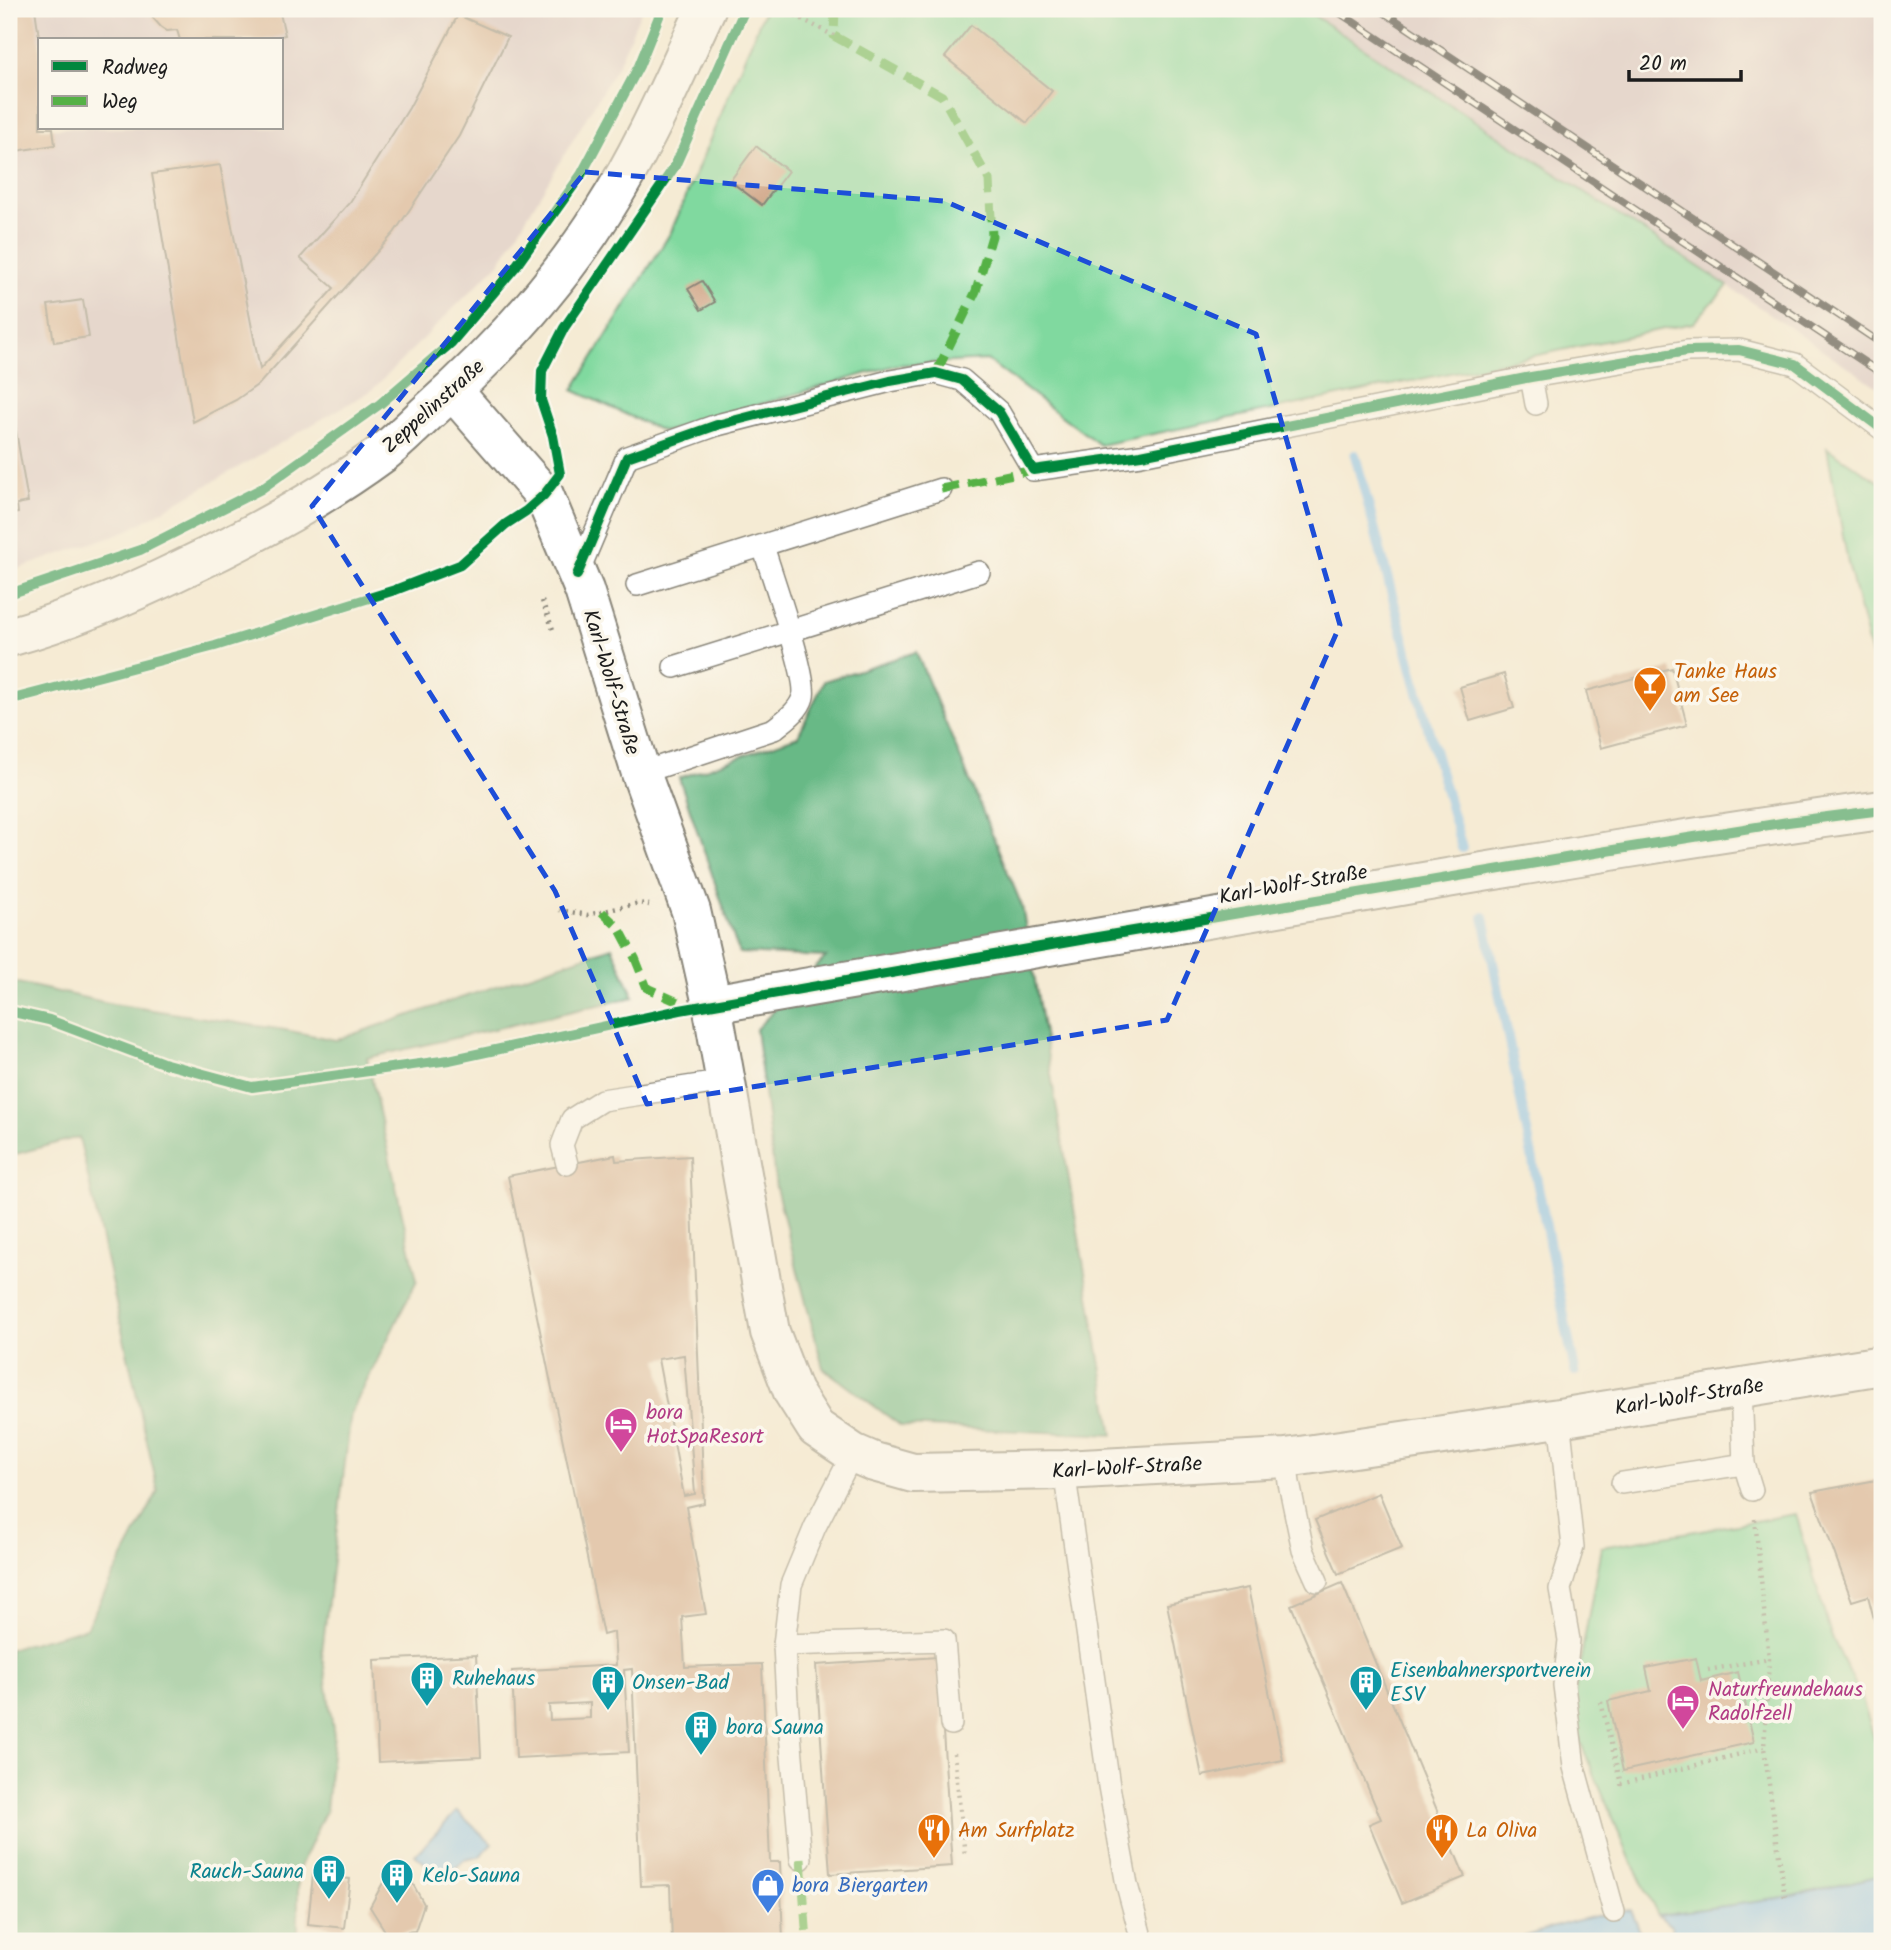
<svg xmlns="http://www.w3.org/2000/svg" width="1891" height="1950" viewBox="0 0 1891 1950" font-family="Kalam,sans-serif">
<rect width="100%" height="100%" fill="#fbf7ec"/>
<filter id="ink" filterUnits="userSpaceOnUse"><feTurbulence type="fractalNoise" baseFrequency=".0143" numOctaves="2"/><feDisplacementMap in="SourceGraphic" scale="14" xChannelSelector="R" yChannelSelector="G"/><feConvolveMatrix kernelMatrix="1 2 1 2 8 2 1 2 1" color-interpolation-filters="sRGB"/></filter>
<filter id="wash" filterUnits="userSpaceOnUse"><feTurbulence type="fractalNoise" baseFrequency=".00686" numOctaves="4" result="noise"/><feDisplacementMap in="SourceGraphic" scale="28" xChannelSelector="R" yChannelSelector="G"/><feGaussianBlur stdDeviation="1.57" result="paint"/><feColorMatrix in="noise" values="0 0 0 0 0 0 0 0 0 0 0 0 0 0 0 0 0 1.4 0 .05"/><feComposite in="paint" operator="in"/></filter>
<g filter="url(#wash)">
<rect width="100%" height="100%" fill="#f5ebd4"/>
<g fill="#d2bec3" fill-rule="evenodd">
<path d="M 9,9 L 642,9 L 618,65 L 500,262 L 371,391 L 129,530 L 9,572 ZM 40,40 L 282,40 L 282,128 L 40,128 Z"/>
<polygon points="1304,9 1882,9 1882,390 1728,286"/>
</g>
<g fill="#80d99f" stroke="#4e7a5e" stroke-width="2">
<polygon points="765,9 1304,9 1728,286 1693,323 1100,445 987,360 896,365 664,432 573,390 671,232"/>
<polygon points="1827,448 1882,484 1882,700 1848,563"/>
<polygon points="1796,1514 1830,1633 1862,1699 1882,1764 1882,1875 1785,1898 1658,1915 1631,1861 1570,1718 1601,1547"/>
</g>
<g fill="#68b986" stroke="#426a51" stroke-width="2">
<polygon points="916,652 1022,906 1113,1435 901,1426 823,1368 776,1188 756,1029 826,957 739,953 679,778 798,736 824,681"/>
<polygon points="612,947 634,997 367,1058 417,1280 351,1413 322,1652 334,1735 326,1810 298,1871 298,1941 9,1941 9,1649 86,1628 158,1491 79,1137 9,1156 9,981 113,1004 285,1030 336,1040"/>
</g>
<g fill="#7abef0" stroke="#4b6d86" stroke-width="2">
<polygon points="457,1811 492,1844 479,1857 464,1860 444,1879 415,1855"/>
<polygon points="1882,1875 1882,1941 1655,1941 1670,1937 1672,1927 1658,1915 1785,1898"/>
<path d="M 1631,1910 L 1642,1936 L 1652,1941 L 1512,1941 C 1550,1927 1591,1915 1631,1910 Z"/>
</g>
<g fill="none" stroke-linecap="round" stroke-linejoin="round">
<g stroke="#7abef0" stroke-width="10">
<polyline points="1355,455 1420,700 1462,848"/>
<polyline points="1484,917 1575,1371"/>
</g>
</g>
<g id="blocks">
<g fill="#cea182" fill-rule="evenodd">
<polygon points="9,9 35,9 40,44 40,128 53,128 55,145 9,152"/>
<polygon points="150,9 279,9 285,35 263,40 180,40 177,30 167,31 161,27 153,18"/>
<polygon points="458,15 508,37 459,136 394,233 260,383 236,400 193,422 152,174 220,165 260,369 334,288 300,258 350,202 409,108"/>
<polygon points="971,25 1052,91 1027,123 945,57"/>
<polygon points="756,146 788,171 762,205 730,181"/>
<polygon points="702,281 715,302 701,310 688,289"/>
<polygon points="83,300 89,337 54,342 48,305"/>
<polygon points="9,395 10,395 28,502 17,504 18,513 9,514"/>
<polygon points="1672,668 1687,725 1601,748 1586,691"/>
<polygon points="1504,674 1514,708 1470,721 1460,687"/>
<path d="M 615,1155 L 616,1161 L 690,1156 L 704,1503 L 686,1507 L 706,1614 L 682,1617 L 685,1667 L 762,1664 L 770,1862 L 780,1862 L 783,1941 L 672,1941 L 670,1885 L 641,1886 L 632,1669 L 624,1670 L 629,1752 L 516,1758 L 512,1671 L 616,1665 L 614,1632 L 603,1635 L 508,1176 ZM 684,1355 L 695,1494 L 684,1496 L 658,1359 ZM 590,1703 L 590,1718 L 550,1720 L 549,1705 Z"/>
<polygon points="1882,1479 1882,1646 1881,1646 1868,1596 1852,1601 1812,1492"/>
<polygon points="1379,1493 1402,1548 1338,1574 1315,1520"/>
<polygon points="1342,1583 1465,1877 1402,1903 1369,1824 1381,1819 1291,1605"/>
<polygon points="1248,1588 1283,1760 1202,1776 1167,1604"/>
<polygon points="476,1655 481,1757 378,1762 374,1660"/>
<polygon points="938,1657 952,1866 830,1874 816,1665"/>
<polygon points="1696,1658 1701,1681 1738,1672 1754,1742 1623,1771 1608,1701 1651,1691 1646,1668"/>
<polygon points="313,1875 350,1879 344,1928 308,1924"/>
<polygon points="409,1877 424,1904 415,1931 387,1934 370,1907 385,1879"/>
</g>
</g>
</g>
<g filter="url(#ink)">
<use href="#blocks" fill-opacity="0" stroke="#888478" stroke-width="2"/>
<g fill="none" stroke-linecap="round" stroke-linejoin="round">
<defs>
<g id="lane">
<polyline points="1531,377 1536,404"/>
<polyline points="577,575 627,457 717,425 890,381 936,373 962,380 999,412 1033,470 1141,455 1531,377 1687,351 1739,350 1795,364 1882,429"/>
<polyline points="637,585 941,489"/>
<polyline points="674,667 979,572"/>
<path d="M 641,773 L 774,729 C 785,720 799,711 803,697 C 809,680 770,570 763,546"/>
<polyline points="567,1164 562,1145 572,1119 602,1100 726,1081"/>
<polyline points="1741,1389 1744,1464 1752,1490"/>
<polyline points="1559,1418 1573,1547 1560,1589 1569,1640 1564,1685 1574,1767 1614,1912"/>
<polyline points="1286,1458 1289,1483 1303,1550 1317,1581"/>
<polyline points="1064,1470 1109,1786 1127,1885 1142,1941"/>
<polyline points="1622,1483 1744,1464"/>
<polyline points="784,1645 944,1640 951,1724"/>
<polyline points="801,1859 787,1700 784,1645 791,1585 815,1527 853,1453"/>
</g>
<g id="street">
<polyline points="453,391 544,495 584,590 641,773 691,911 712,1004 770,1332 793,1392 816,1428 853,1453 874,1462 913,1473 1064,1470 1286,1458 1559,1418 1882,1365"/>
<path d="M 712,1004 C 941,964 1170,925 1400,886 C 1560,859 1721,832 1882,810"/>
</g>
<path id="secondary" d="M 9,637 C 70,620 129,595 186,567 C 254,535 322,498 383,453 C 398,441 412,427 426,414 C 494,354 555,288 603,212 C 644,148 674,77 706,9"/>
</defs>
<use href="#lane" stroke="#888478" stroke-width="24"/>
<use href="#street" stroke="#888478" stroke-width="42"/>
<use href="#secondary" stroke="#888478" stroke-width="42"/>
<g stroke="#888478" stroke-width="4.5" stroke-dasharray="2 5" stroke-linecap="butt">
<polyline points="783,9 834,36"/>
<polyline points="542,601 554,632"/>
<polyline points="559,910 588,915 639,903 649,905"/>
<polyline points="1755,1519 1769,1659 1764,1748 1785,1898"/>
<polyline points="1708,1670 1769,1659"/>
<polyline points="1601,1702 1621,1784 1764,1748"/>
<polyline points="954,1753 965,1856"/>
</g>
<use href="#lane" stroke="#fff" stroke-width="21"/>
<use href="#street" stroke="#fff" stroke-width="38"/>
<use href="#secondary" stroke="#fff" stroke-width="38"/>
<defs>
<g id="rail">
<polyline points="1334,9 1882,374"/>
<polyline points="1379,9 1882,344"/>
</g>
</defs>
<use href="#rail" stroke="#1c1c1c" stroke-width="8"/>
<use href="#rail" stroke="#fbf7ec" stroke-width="5" stroke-dasharray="16" stroke-linecap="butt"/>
<g stroke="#55b145" stroke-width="9" stroke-dasharray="18 9" stroke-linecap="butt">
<polyline points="835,9 834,36 942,96 989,180 992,236 976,291 936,373"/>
<polyline points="941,489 1033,470"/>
<polyline points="602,912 619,928 635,958 647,988 678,1002"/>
<polyline points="801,1859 807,1941"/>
</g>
<defs>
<g id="cycleway">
<polyline points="577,575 627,457 717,425 890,381 936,373 962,380 999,412 1033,470 1141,455 1531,377 1687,351 1739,350 1795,364 1882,429"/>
<polyline points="9,594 140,550 261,489 380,404 451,343 516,266 581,175 639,66 662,9"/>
<polyline points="9,700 215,646 395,590 460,565 506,524 526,511 544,495 560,474 553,436 541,400 542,371 564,328 675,166 745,9"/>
<polyline points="9,1011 49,1020 163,1063 252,1087 449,1060 680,1010 1080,940 1607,851 1788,822 1882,810"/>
</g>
</defs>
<use href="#cycleway" stroke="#fbf7ec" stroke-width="15"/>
<use href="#cycleway" stroke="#00873e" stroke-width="10"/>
</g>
</g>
<path d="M0 0H1891V1950H0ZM 585,172 L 944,201 L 1256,334 L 1340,625 L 1167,1020 L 647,1104 L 555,891 L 312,506 Z" fill="#f5ebd4" fill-opacity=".55" fill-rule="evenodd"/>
<path fill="none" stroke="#1d4ed8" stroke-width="5" stroke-dasharray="14 9" stroke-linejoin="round" d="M 585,172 L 944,201 L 1256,334 L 1340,625 L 1167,1020 L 647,1104 L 555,891 L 312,506 Z"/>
<defs>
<symbol id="bar-pin" viewBox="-11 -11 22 30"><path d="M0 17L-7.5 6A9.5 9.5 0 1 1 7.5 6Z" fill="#e8710a" stroke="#fbf7ec"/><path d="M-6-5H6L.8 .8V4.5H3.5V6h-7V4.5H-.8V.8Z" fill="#fff"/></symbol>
<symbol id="hotel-pin" viewBox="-11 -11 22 30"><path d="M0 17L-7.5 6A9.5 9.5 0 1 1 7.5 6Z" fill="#d1479c" stroke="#fbf7ec"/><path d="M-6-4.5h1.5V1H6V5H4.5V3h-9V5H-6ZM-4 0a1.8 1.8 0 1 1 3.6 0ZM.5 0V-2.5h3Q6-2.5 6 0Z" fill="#fff"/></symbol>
<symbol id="building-pin" viewBox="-11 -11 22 30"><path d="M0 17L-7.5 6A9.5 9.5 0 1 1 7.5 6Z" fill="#0f9aa8" stroke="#fbf7ec"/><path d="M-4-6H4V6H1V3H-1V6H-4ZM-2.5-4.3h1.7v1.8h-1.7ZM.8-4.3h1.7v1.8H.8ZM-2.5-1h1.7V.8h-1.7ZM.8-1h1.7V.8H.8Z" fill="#fff"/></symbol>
<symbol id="restaurant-pin" viewBox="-11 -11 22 30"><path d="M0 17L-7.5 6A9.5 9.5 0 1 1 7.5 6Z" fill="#e8710a" stroke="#fbf7ec"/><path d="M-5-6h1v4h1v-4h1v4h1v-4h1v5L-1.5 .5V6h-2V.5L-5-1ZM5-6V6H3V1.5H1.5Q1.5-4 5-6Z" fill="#fff"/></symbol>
<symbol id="shop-pin" viewBox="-11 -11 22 30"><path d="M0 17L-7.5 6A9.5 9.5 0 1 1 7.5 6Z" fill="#3f7fe0" stroke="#fbf7ec"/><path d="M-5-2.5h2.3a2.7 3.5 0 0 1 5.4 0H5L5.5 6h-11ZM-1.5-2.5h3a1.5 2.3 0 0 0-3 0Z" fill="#fff"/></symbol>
</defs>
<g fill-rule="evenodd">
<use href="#bar-pin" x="1631" y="664" width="38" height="52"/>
<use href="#hotel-pin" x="602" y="1405" width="38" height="52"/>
<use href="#building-pin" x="408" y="1659" width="38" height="52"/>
<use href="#building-pin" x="589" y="1663" width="38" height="52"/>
<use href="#building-pin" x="1347" y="1663" width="38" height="52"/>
<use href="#hotel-pin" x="1664" y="1682" width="38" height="52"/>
<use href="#building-pin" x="682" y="1708" width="38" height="52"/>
<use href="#restaurant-pin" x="915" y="1811" width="38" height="52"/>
<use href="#restaurant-pin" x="1423" y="1811" width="38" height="52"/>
<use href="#building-pin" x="310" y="1852" width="38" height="52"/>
<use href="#building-pin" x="378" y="1856" width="38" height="52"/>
<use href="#shop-pin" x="749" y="1866" width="38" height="52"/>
</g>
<g text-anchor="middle" stroke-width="7" stroke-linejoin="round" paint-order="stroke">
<g font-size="21" fill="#1c1c1c" stroke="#fbf7ec">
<text transform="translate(433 406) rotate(-42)" y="7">Zeppelinstraße</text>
<text transform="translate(612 682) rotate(73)" y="7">Karl-Wolf-Straße</text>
<text transform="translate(1293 884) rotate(-10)" y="7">Karl-Wolf-Straße</text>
<text transform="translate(1689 1396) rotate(-9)" y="7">Karl-Wolf-Straße</text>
<text transform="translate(1127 1467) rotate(-3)" y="7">Karl-Wolf-Straße</text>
</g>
<g font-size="21" fill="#c56008" stroke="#fbf7ec" text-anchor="start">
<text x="1674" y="678">Tanke Haus<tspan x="1674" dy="24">am See</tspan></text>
<text x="958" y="1837">Am Surfplatz</text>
<text x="1466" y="1837">La Oliva</text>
</g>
<g font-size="21" fill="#b23c85" stroke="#fbf7ec" text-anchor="start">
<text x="646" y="1419">bora<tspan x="646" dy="24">HotSpaResort</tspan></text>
<text x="1708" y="1696">Naturfreundehaus<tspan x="1708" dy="24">Radolfzell</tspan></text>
</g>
<g font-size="21" fill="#0d838f" stroke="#fbf7ec" text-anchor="start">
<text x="1390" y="1677">Eisenbahnersportverein<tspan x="1390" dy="24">ESV</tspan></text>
<text x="452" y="1685">Ruhehaus</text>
<text x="632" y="1689">Onsen-Bad</text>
<text x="726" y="1734">bora Sauna</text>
<text x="304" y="1878" text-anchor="end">Rauch-Sauna</text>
<text x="422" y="1882">Kelo-Sauna</text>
</g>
<g font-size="21" fill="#366cbe" stroke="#fbf7ec" text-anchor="start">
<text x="792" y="1892">bora Biergarten</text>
</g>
</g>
<rect width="1891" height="1950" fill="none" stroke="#fbf7ec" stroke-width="35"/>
<rect x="38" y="38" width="245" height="91" fill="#fbf7ec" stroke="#a29f99" stroke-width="2"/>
<rect x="52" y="61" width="35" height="10" fill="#00873e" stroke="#a29f99" stroke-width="2"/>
<text x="102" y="74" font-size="21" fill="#1c1c1c">Radweg</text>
<rect x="52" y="96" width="35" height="10" fill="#55b145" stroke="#a29f99" stroke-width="2"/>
<text x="102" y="108" font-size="21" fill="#1c1c1c">Weg</text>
<path d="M1629 70v10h112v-10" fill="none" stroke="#1c1c1c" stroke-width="3.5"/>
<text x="1639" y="70" font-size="21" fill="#1c1c1c" stroke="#fbf7ec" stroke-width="5" paint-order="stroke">20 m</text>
</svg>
